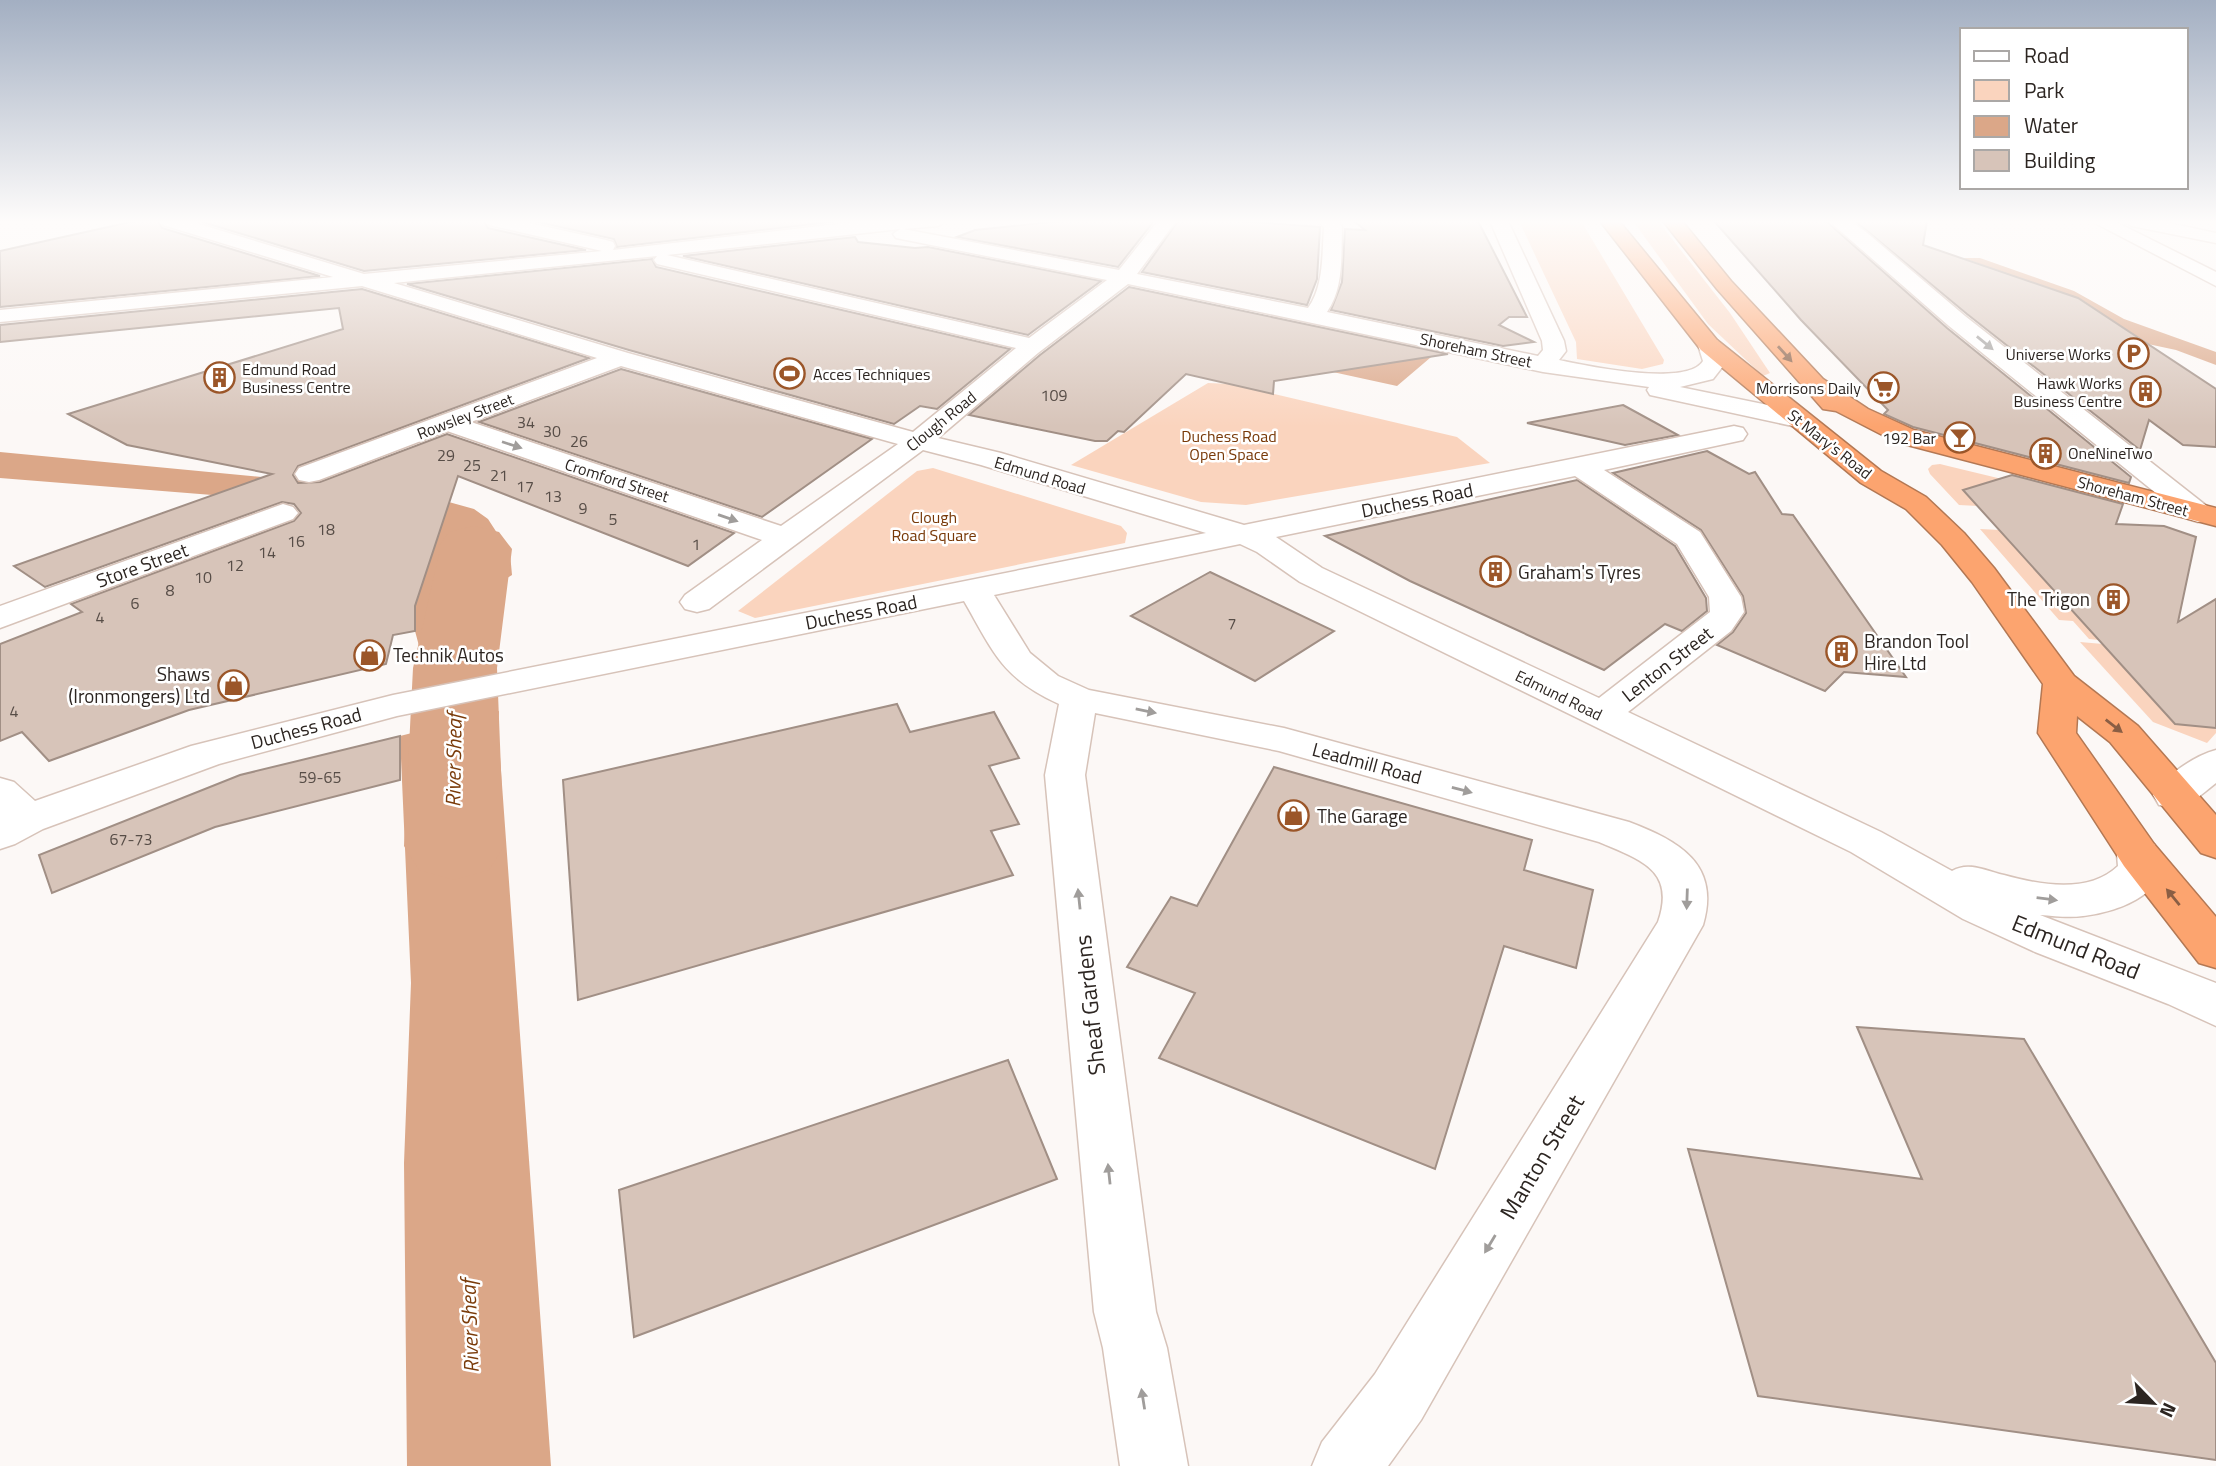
<svg xmlns="http://www.w3.org/2000/svg" width="2216" height="1466" viewBox="0 0 2216 1466" font-family="'Titillium Web',sans-serif">
<rect width="100%" height="100%" fill="#fcf8f6"/>
<g fill="#fad4be">
<polygon points="1519,221 1581,221 1664,360 1663,364 1642,369 1577,359 1576,342"/>
<polygon points="1633,221 1658,221 1730,313 1770,373 1763,376 1708,324"/>
<polygon points="1208,383 1232,384 1457,437 1490,463 1246,505 1201,502 1071,465"/>
<polygon points="1940,464 1948,466 2076,497 1994,480 1963,490 1978,506 1959,505 1930,474 1928,469 1932,465"/>
<polygon points="933,468 1121,526 1127,533 1125,543 755,618 738,611 917,471"/>
<polygon points="1980,529 2000,530 2099,640 2089,639 2073,621 2059,620"/>
<polygon points="2080,642 2103,644 2216,728 2216,733 2207,743 2153,722"/>
</g>
<polygon fill="#dba789" points="1392,351 1437,352 1397,386 1296,364 1311,353 1373,366"/>
<g fill="#dba788">
<polygon points="1963,258 1980,258 2074,291 2124,319 2216,352 2216,365 2176,350 2148,344 2059,292"/>
<polygon points="0,452 376,488 420,494 474,509 488,519 510,553 512,575 497,584 499,608 486,659 426,672 415,631 415,606 439,533 274,500 0,478"/>
<polygon points="499,711 498,729 551,1466 407,1466 404,1163 411,983 400,736"/>
</g>
<g fill="none" stroke-linecap="round" stroke-linejoin="round">
<polygon fill="#dba788" fill-rule="evenodd" points="474,526 499,532 512,549 497,668 504,846 489,870 454,880 419,870 404,846 413,668 440,550 438,547 449,532"/>
</g>
<g fill="#d7c4b9" stroke="#a18f85" stroke-width="2">
<polygon points="135,221 158,221 162,228 320,276 0,307 0,251"/>
<polygon points="199,221 484,221 488,228 586,250 364,271"/>
<polygon points="534,221 838,221 617,247 614,239"/>
<polygon points="1061,221 1154,221 1118,267 957,237 975,230"/>
<polygon points="1178,221 1240,221 1320,227 1317,279 1307,305 1142,272"/>
<polygon points="1354,221 1478,221 1527,317 1509,317 1499,325 1534,342 1503,346 1331,310 1342,282 1345,229 1365,230"/>
<polygon points="1714,221 1826,221 1947,328 2131,477 2129,483 1913,427 1884,414 1888,410 1801,320"/>
<polygon points="1855,221 1927,221 1923,245 2078,298 2216,389 2216,447 2183,445 2149,420 2140,450 1967,314"/>
<polygon points="855,237 858,242 915,248 928,247 1101,281 1028,335 683,256"/>
<polygon points="652,259 656,267 1010,349 937,409 920,406 894,424 629,350 407,284"/>
<polygon points="1129,287 1448,354 1274,381 1273,394 1186,374 1124,432 1118,431 1107,441 1095,441 969,415 1040,355"/>
<polygon points="362,289 589,358 298,466 293,475 298,483 320,482 447,434 734,533 688,566 458,476 415,606 415,631 393,635 386,664 189,710 49,761 22,732 0,741 0,644 82,612 71,604 294,521 301,513 294,504 282,502 45,587 14,566 272,474 127,445 68,414 343,329 339,308 0,342 0,325"/>
<polygon points="621,369 872,439 762,517 479,422"/>
<polygon points="1623,405 1678,435 1625,445 1527,423"/>
<polygon points="1707,451 1749,474 1755,472 1782,514 1793,515 1906,677 1844,672 1825,691 1717,645 1733,632 1746,613 1743,596 1701,530 1613,473"/>
<polygon points="2012,475 2123,504 2116,524 2164,526 2196,537 2178,622 2216,599 2216,728 2175,724 1963,490"/>
<polygon points="1577,480 1675,546 1706,598 1707,611 1682,631 1665,624 1604,670 1410,581 1325,536"/>
<polygon points="1210,572 1334,631 1255,681 1131,616"/>
<polygon points="897,704 910,732 994,712 1019,758 989,766 1019,824 991,831 1013,875 578,1000 563,780"/>
<polygon points="400,736 400,780 215,827 52,893 39,855 240,775"/>
<polygon points="1274,767 1532,840 1524,870 1593,890 1576,968 1504,946 1435,1169 1159,1058 1195,993 1127,967 1171,897 1197,906"/>
<polygon points="1857,1027 2024,1039 2216,1363 2216,1460 1758,1396 1688,1149 1922,1179"/>
<polygon points="1008,1060 1057,1179 634,1337 619,1190"/>
</g>
<g fill="none" stroke-linecap="round" stroke-linejoin="round">
<defs>
<g id="minor">
<path d="M 160,221 L 189,221 L 364,274 L 602,251 L 489,225 L 486,221 L 520,221 L 606,240 L 613,242 L 615,246 L 613,250 L 855,222 L 947,221 L 938,226 L 903,229 L 1119,270 L 1158,221 L 1176,221 L 1137,274 L 1308,308 C 1324,286 1322,254 1324,228 L 1319,221 L 1338,221 L 1342,227 C 1341,255 1344,288 1327,312 L 1538,356 L 1543,350 L 1542,341 L 1490,221 L 1508,221 L 1564,341 L 1566,351 L 1559,360 C 1587,366 1687,387 1703,361 L 1698,345 L 1701,340 L 1717,340 L 1727,361 L 1713,379 L 1680,387 L 1797,411 L 1806,414 L 1810,419 L 1806,424 L 1797,427 L 1650,395 L 1647,390 L 1649,387 L 1543,372 L 1128,284 L 1038,353 L 938,438 L 1001,453 L 1244,525 L 1734,426 L 1743,428 L 1747,434 L 1743,440 L 1604,470 L 1700,532 L 1741,597 L 1744,612 L 1731,631 L 1628,712 L 1881,832 L 1952,871 C 1969,861 1986,871 2004,875 C 2040,885 2089,894 2118,866 L 2117,855 L 2124,844 L 2139,840 L 2154,844 C 2181,890 2119,912 2083,916 C 2069,918 2054,916 2040,915 L 2216,983 L 2216,1026 L 2168,1004 L 2035,952 L 1963,919 L 1851,852 L 1300,582 L 1257,552 L 1240,544 L 994,595 L 1030,653 L 1058,676 L 1089,690 L 1284,728 L 1629,822 C 1679,841 1721,864 1703,925 L 1421,1420 L 1388,1466 L 1312,1466 L 1322,1442 L 1375,1374 L 1658,922 C 1676,870 1641,860 1599,842 L 1279,751 L 1095,713 L 1085,775 L 1156,1312 L 1167,1348 L 1188,1466 L 1120,1466 L 1103,1348 L 1094,1312 L 1045,775 L 1059,704 C 1002,678 994,653 964,601 L 397,716 L 219,764 L 43,829 L 15,844 L 0,849 L 0,778 L 14,782 L 35,801 L 191,746 L 393,695 L 1206,533 L 981,465 L 923,450 L 709,609 L 697,612 L 685,609 L 680,602 L 685,595 L 762,540 L 447,431 L 319,480 L 309,482 L 299,480 L 295,474 L 299,468 L 597,358 L 362,286 L 0,322 L 0,310 L 333,277 L 163,225 ZM 900,229 L 893,234 L 896,238 L 1107,280 L 1029,338 L 667,255 ZM 657,256 L 654,260 L 657,264 L 1016,348 L 913,432 L 628,353 L 394,283 ZM 621,366 L 898,444 L 781,526 L 471,422 ZM 1575,476 L 1677,544 L 1709,597 L 1710,612 L 1599,698 L 1322,568 L 1276,537 Z"/>
<polygon points="1829,221 1850,221 1866,232 1965,316 2208,507 2213,513 2208,519 2198,522 2188,519 1949,326"/>
<polygon points="2091,221 2114,221 2216,272 2216,286"/>
<polygon points="2123,221 2160,221 2216,233 2216,243 2132,226"/>
<polygon points="283,504 293,507 298,513 293,519 0,628 0,606"/>
<path d="M 2216,750 L 2216,783 C 2197,798 2185,811 2159,805 L 2153,795 C 2166,775 2194,756 2216,750 Z"/>
</g>
<g id="highway">
<polygon points="1600,221 1619,221 1717,340 1881,471 1926,497 1964,533 1994,568 2074,676 2138,726 2216,815 2216,858 2201,853 2110,742 2077,716 2076,733 2154,844 2216,917 2216,968 2199,963 2124,866 2038,733 2043,684 1972,582 1942,545 1906,509 1861,483 1701,350"/>
<polygon points="1663,221 1682,221 1731,281 1823,379 1868,409 1914,430 2216,508 2216,526 1896,442 1836,411 1823,409 1717,289"/>
</g>
</defs>
<use href="#minor" stroke="#d7c3b9" stroke-width="3"/>
<use href="#highway" stroke="#b37854" stroke-width="3"/>
<use href="#minor" fill="#fff" fill-rule="evenodd"/>
<use href="#highway" fill="#fca46f" fill-rule="evenodd"/>
</g>
<defs><path id="oneway-solid" d="M-6-.8H1V-3.2L6.5 0L1 3.2V.8H-6Z" transform="scale(1.75)"/></defs>
<g fill="#a09d9b">
<use href="#oneway-solid" transform="translate(1985 343) rotate(39)"/>
<use href="#oneway-solid" transform="translate(512 445) rotate(18)"/>
<use href="#oneway-solid" transform="translate(728 518) rotate(19)"/>
<use href="#oneway-solid" transform="translate(1146 711) rotate(11)"/>
<use href="#oneway-solid" transform="translate(1462 790) rotate(15)"/>
<use href="#oneway-solid" transform="translate(1079 899) rotate(-96)"/>
<use href="#oneway-solid" transform="translate(1687 899) rotate(92)"/>
<use href="#oneway-solid" transform="translate(2047 899) rotate(7)"/>
<use href="#oneway-solid" transform="translate(1109 1174) rotate(-96)"/>
<use href="#oneway-solid" transform="translate(1490 1244) rotate(121)"/>
<use href="#oneway-solid" transform="translate(1143 1399) rotate(-99)"/>
</g>
<g fill="#8a5e44">
<use href="#oneway-solid" transform="translate(1785 354) rotate(48)"/>
<use href="#oneway-solid" transform="translate(2114 726) rotate(38)"/>
<use href="#oneway-solid" transform="translate(2173 897) rotate(-129)"/>
</g>
<linearGradient id="sky" x2="0" y2="1"><stop stop-color="#a3afc2"/><stop offset="0.52" stop-color="#fefcfb"/><stop offset="1" stop-color="#fefcfb" stop-opacity="0"/></linearGradient>
<rect width="2216" height="427" fill="url(#sky)"/>
<defs>
<symbol id="parking-ring" viewBox="-11 -11 22 22"><circle r="9.5" fill="#fff" stroke="#9b5629" stroke-width="1.5"/><path d="M-3.5-5.5H1a3.5 3.5 0 0 1 0 7H-1V5.5H-3.5ZM-1-3.4V-.6H.8a1.4 1.4 0 0 0 0-2.8Z" fill="#9b5629"/></symbol>
<symbol id="stadium-ring" viewBox="-11 -11 22 22"><circle r="9.5" fill="#fff" stroke="#9b5629" stroke-width="1.5"/><path d="M0-5a6.5 5 0 1 0 0 10a6.5 5 0 1 0 0-10ZM-3.5-1.8h7v3.6h-7Z" fill="#9b5629"/></symbol>
<symbol id="building-ring" viewBox="-11 -11 22 22"><circle r="9.5" fill="#fff" stroke="#9b5629" stroke-width="1.5"/><path d="M-4-6H4V6H1V3H-1V6H-4ZM-2.5-4.3h1.7v1.8h-1.7ZM.8-4.3h1.7v1.8H.8ZM-2.5-1h1.7V.8h-1.7ZM.8-1h1.7V.8H.8Z" fill="#9b5629"/></symbol>
<symbol id="supermarket-ring" viewBox="-11 -11 22 22"><circle r="9.5" fill="#fff" stroke="#9b5629" stroke-width="1.5"/><path d="M-6-5.5h2.5l.6 2H6L4.5 2H-2.5L-4.4-4H-6ZM-1.5 3.2a1.3 1.3 0 1 0 .1 0ZM3 3.2a1.3 1.3 0 1 0 .1 0Z" fill="#9b5629"/></symbol>
<symbol id="bar-ring" viewBox="-11 -11 22 22"><circle r="9.5" fill="#fff" stroke="#9b5629" stroke-width="1.5"/><path d="M-6-5H6L.8 .8V4.5H3.5V6h-7V4.5H-.8V.8Z" fill="#9b5629"/></symbol>
<symbol id="shop-ring" viewBox="-11 -11 22 22"><circle r="9.5" fill="#fff" stroke="#9b5629" stroke-width="1.5"/><path d="M-5-2.5h2.3a2.7 3.5 0 0 1 5.4 0H5L5.5 6h-11ZM-1.5-2.5h3a1.5 2.3 0 0 0-3 0Z" fill="#9b5629"/></symbol>
</defs>
<g fill-rule="evenodd">
<use href="#parking-ring" x="2116" y="336" width="35" height="35"/>
<use href="#stadium-ring" x="772" y="356" width="35" height="35"/>
<use href="#building-ring" x="202" y="360" width="35" height="35"/>
<use href="#supermarket-ring" x="1866" y="370" width="35" height="35"/>
<use href="#building-ring" x="2128" y="374" width="35" height="35"/>
<use href="#bar-ring" x="1942" y="420" width="35" height="35"/>
<use href="#building-ring" x="2028" y="436" width="35" height="35"/>
<use href="#building-ring" x="1478" y="554" width="35" height="35"/>
<use href="#building-ring" x="2096" y="582" width="35" height="35"/>
<use href="#building-ring" x="1824" y="634" width="35" height="35"/>
<use href="#shop-ring" x="352" y="638" width="35" height="35"/>
<use href="#shop-ring" x="216" y="668" width="35" height="35"/>
<use href="#shop-ring" x="1276" y="798" width="35" height="35"/>
</g>
<g text-anchor="middle" stroke-width="5" stroke-linejoin="round" paint-order="stroke">
<g font-size="16" fill="#2c2521" stroke="#fff">
<text transform="translate(1476 350) rotate(12)" y="6">Shoreham Street</text>
<text transform="translate(465 416) rotate(-21)" y="6">Rowsley Street</text>
<text transform="translate(941 421) rotate(-39)" y="6">Clough Road</text>
<text transform="translate(1830 444) rotate(38)" y="6">St Mary's Road</text>
<text transform="translate(1040 475) rotate(17)" y="6">Edmund Road</text>
<text transform="translate(617 480) rotate(18)" y="6">Cromford Street</text>
<text transform="translate(2133 496) rotate(15)" y="6">Shoreham Street</text>
<text transform="translate(1559 695) rotate(26)" y="6">Edmund Road</text>
</g>
<g font-size="16" fill="#2c2521" stroke="#fff" text-anchor="end">
<text x="2111" y="360">Universe Works</text>
<text x="242" y="375" text-anchor="start">Edmund Road<tspan x="242" dy="18">Business Centre</tspan></text>
<text x="813" y="380" text-anchor="start">Acces Techniques</text>
<text x="2122" y="389">Hawk Works<tspan x="2122" dy="18">Business Centre</tspan></text>
<text x="1861" y="394">Morrisons Daily</text>
<text x="1936" y="444">192 Bar</text>
<text x="2068" y="459" text-anchor="start">OneNineTwo</text>
</g>
<g font-size="16" fill="#574d47">
<text x="1054" y="401">109</text>
<text x="526" y="428">34</text>
<text x="552" y="437">30</text>
<text x="579" y="447">26</text>
<text x="446" y="461">29</text>
<text x="472" y="471">25</text>
<text x="499" y="481">21</text>
<text x="525" y="492">17</text>
<text x="553" y="502">13</text>
<text x="583" y="514">9</text>
<text x="613" y="525">5</text>
<text x="326" y="535">18</text>
<text x="296" y="547">16</text>
<text x="696" y="550">1</text>
<text x="267" y="558">14</text>
<text x="235" y="571">12</text>
<text x="203" y="583">10</text>
<text x="170" y="596">8</text>
<text x="135" y="609">6</text>
<text x="100" y="623">4</text>
<text x="1232" y="629">7</text>
<text x="14" y="717">4</text>
<text x="320" y="783">59-65</text>
<text x="131" y="845">67-73</text>
</g>
<g font-size="16" fill="#783908" stroke="#fff">
<text x="1229" y="442">Duchess Road<tspan x="1229" dy="18">Open Space</tspan></text>
<text x="934" y="523">Clough<tspan x="934" dy="18">Road Square</tspan></text>
</g>
<g font-size="19" fill="#2c2521" stroke="#fff">
<text transform="translate(1417 500) rotate(-11)" y="7">Duchess Road</text>
<text transform="translate(142 565) rotate(-20)" y="7">Store Street</text>
<text transform="translate(861 612) rotate(-11)" y="7">Duchess Road</text>
<text transform="translate(1667 664) rotate(-38)" y="7">Lenton Street</text>
<text transform="translate(306 728) rotate(-15)" y="7">Duchess Road</text>
<text transform="translate(1367 763) rotate(15)" y="7">Leadmill Road</text>
</g>
<g font-size="19" fill="#2c2521" stroke="#fff" text-anchor="start">
<text x="1518" y="579">Graham's Tyres</text>
<text x="2090" y="606" text-anchor="end">The Trigon</text>
<text x="1864" y="648">Brandon Tool<tspan x="1864" dy="22">Hire Ltd</tspan></text>
<text x="393" y="662">Technik Autos</text>
<text x="210" y="681" text-anchor="end">Shaws<tspan x="210" dy="22">(Ironmongers) Ltd</tspan></text>
<text x="1317" y="823">The Garage</text>
</g>
<g font-size="21" font-style="italic" fill="#7a3b0a" stroke="#fff">
<text transform="translate(454 760) rotate(-89)" y="7">River Sheaf</text>
<text transform="translate(470 1326) rotate(-92)" y="7">River Sheaf</text>
</g>
<g font-size="23" fill="#2c2521" stroke="#fff">
<text transform="translate(2076 947) rotate(22)" y="8">Edmund Road</text>
<text transform="translate(1090 1005) rotate(-96)" y="8">Sheaf Gardens</text>
<text transform="translate(1542 1157) rotate(-59)" y="8">Manton Street</text>
</g>
</g>
<rect x="1960" y="28" width="228" height="161" fill="#ffffff" stroke="#aba8a6" stroke-width="2"/>
<rect x="1974" y="51" width="35" height="10" fill="#ffffff" stroke="#aba8a6" stroke-width="2"/>
<text x="2024" y="63" font-size="21" fill="#2c2521">Road</text>
<rect x="1974" y="80" width="35" height="21" fill="#fad4be" stroke="#aba8a6" stroke-width="2"/>
<text x="2024" y="98" font-size="21" fill="#2c2521">Park</text>
<rect x="1974" y="116" width="35" height="21" fill="#dba788" stroke="#aba8a6" stroke-width="2"/>
<text x="2024" y="133" font-size="21" fill="#2c2521">Water</text>
<rect x="1974" y="150" width="35" height="21" fill="#d7c4b9" stroke="#aba8a6" stroke-width="2"/>
<text x="2024" y="168" font-size="21" fill="#2c2521">Building</text>
<g transform="translate(2153 1403) rotate(115)" stroke="#ffffff" stroke-width="5" paint-order="stroke">
<path d="M0-5L12 26L0 18L-12 26Z" fill="#2c2521"/>
<text y="-10" font-size="19" font-weight="bold" text-anchor="middle" fill="#2c2521">N</text>
</g>
</svg>
